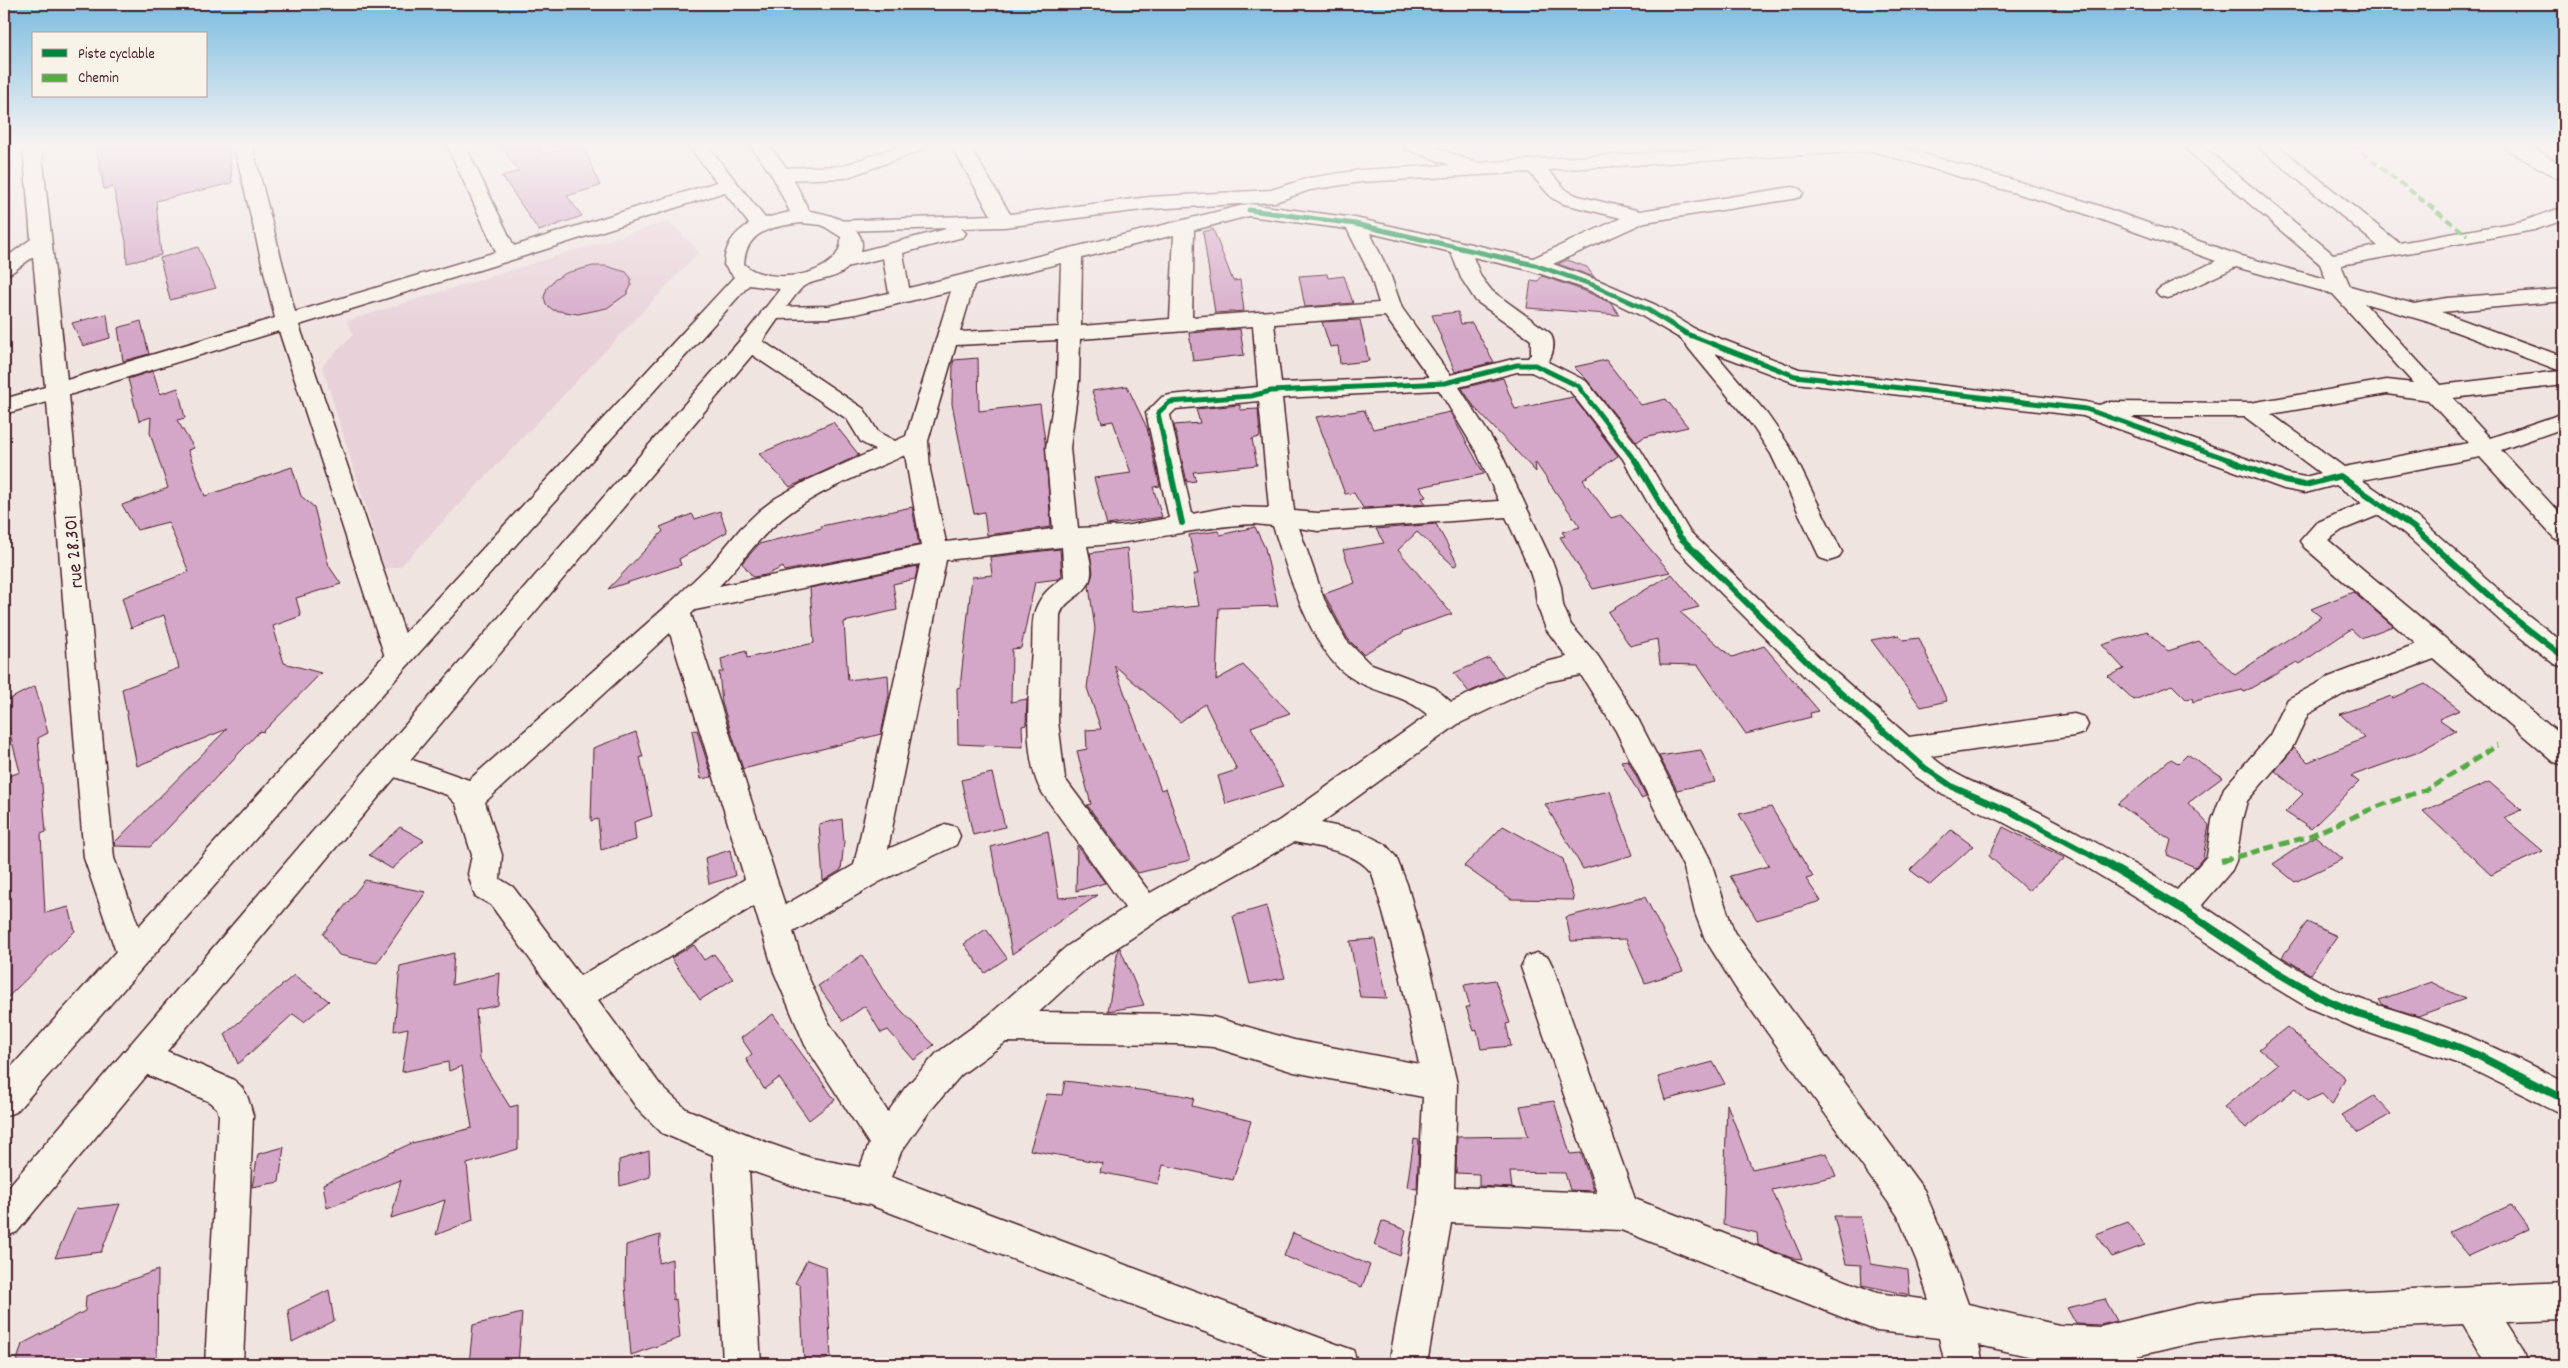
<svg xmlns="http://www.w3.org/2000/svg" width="2568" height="1368" viewBox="0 0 2568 1368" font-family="Dekko,sans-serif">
<rect width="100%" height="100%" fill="#f0e4e1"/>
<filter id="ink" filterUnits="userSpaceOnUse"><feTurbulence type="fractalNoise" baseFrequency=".02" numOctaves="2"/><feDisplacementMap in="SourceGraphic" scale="10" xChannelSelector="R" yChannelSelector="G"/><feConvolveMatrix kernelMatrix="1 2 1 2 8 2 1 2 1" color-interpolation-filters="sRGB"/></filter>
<g filter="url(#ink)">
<polygon fill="#e8d1d9" points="669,221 699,252 401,566 385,569 322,366 353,335 347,321"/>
<g fill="#d4a6c7" stroke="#4a1f2b">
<polygon points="96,145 229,145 232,183 156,201 161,255 127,263 126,241 113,187 104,189"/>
<polygon points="500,145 536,145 543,154 583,145 600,186 567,196 582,216 539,231 502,176 519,171"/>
<polygon points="1213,229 1233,281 1240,280 1244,311 1215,313 1203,232"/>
<polygon points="198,247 216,288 170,300 160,258"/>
<polygon points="1567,260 1587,267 1594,277 1558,264"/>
<polygon points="593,266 606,266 626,272 631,278 631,286 627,294 607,308 578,314 553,310 546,304 544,297 547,288 554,280 566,273"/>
<polygon points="1327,274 1328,278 1344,276 1353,303 1305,307 1299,276"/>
<polygon points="1542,276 1585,291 1611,303 1619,315 1527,308 1531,280 1538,281"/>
<polygon points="1458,312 1461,324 1472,323 1494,362 1455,372 1432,315"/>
<polygon points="107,314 110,338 83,346 72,323"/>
<polygon points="1360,320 1369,361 1340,364 1338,346 1330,347 1322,322"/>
<polygon points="141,321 149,354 123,361 118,328"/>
<polygon points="1240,329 1244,355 1193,361 1189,333"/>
<polygon points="978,358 979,411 1040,404 1045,441 1051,527 987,535 984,512 974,514 952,404 953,363 954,360"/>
<polygon points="1606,360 1641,405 1666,399 1688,427 1644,437 1637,442 1587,380 1574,367"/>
<polygon points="153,371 160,394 178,388 185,418 177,420 194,448 188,450 205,496 292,467 301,496 314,507 329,566 341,584 296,598 301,616 273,626 284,663 321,673 263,732 260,731 150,847 115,846 114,843 227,729 137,766 122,689 179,668 164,615 131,628 122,598 189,572 168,522 137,530 122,505 168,488 150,433 151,417 139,421 128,379"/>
<polygon points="1503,378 1515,409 1573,397 1618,456 1583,480 1611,518 1621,515 1670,572 1593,589 1560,537 1565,536 1562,532 1580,527 1535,462 1536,472 1475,408 1462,388"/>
<polygon points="1127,386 1147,428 1160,486 1153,487 1162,517 1107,525 1094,478 1131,473 1113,421 1102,423 1092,391"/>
<polygon points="1240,405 1240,410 1258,409 1260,437 1252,439 1257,465 1193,472 1196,481 1187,482 1174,425 1200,423 1196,409"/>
<polygon points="1364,410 1373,429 1450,412 1484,474 1420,487 1426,497 1422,498 1426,504 1363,508 1354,493 1345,494 1316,417"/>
<polygon points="833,422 859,455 790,487 759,454"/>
<polygon points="912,507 919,545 784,571 783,567 766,575 753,577 742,563 759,544 822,528 821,526"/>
<polygon points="720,511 727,532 679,559 681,565 608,589 663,531 660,527 692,514 695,519"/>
<polygon points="1436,524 1458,564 1454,566 1417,532 1398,550 1452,614 1403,631 1404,632 1363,654 1348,639 1324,594 1355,583 1343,550 1384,543 1376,529"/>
<polygon points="1255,527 1265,548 1278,606 1219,608 1216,680 1243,665 1290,713 1251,727 1283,786 1226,804 1218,776 1237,770 1205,704 1180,722 1114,665 1161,790 1166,788 1190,860 1138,873 1087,805 1091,804 1077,751 1087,749 1086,730 1101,729 1087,688 1095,629 1089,586 1093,573 1090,553 1127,548 1132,612 1199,606 1193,574 1198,574 1189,535 1218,531 1220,535"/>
<polygon points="1060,549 1062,576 1058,579 1035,582 1021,648 1012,649 1011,702 1027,699 1026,725 1022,726 1023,747 958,744 957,688 960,687 972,577 992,575 990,557"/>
<polygon points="918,566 915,579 893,584 897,610 844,622 848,680 888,675 889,695 881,734 743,769 722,703 719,672 723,672 721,659 746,651 747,658 814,643 810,588"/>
<polygon points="1672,574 1699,607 1680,612 1732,657 1764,646 1819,711 1810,713 1811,717 1746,734 1698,665 1660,664 1657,639 1630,646 1608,612"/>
<polygon points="2353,592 2393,626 2361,638 2351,629 2300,664 2297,662 2244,692 2242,690 2210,698 2209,697 2193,702 2192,698 2186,699 2172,685 2134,700 2108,676 2124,669 2102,645 2147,631 2168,651 2199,641 2235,675 2321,617 2311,609"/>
<polygon points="1899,635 1903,640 1919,638 1947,701 1921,707 1871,640"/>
<polygon points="1489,658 1504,676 1469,692 1454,673"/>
<polygon points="2425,684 2460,710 2439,719 2456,731 2416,753 2351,776 2359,782 2311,829 2285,812 2303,794 2275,771 2294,748 2308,762 2365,738 2340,714 2391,696 2393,698"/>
<polygon points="35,686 48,733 38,738 46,832 41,834 45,913 69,907 75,931 4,1001 4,778 20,772 4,711 4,702"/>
<polygon points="697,730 712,777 701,779 692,731"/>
<polygon points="636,732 643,757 640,757 652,816 634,822 636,840 601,850 598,819 591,821 593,748"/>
<polygon points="1701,750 1715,782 1677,790 1659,756"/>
<polygon points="2187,754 2223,777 2188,803 2209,825 2203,858 2195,867 2167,855 2171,840 2118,804 2171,759 2178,763"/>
<polygon points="1628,760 1646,796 1641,798 1621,761"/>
<polygon points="992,773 1005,827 973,835 961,780"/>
<polygon points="2489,782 2522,810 2504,818 2543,851 2491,875 2423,811"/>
<polygon points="1610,791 1633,855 1583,869 1545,804"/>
<polygon points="1771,807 1813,877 1806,879 1821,901 1757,920 1730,876 1769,866 1739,814"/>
<polygon points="842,819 844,842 841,870 823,881 819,824"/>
<polygon points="1503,826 1563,859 1574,900 1511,899 1464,866"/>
<polygon points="400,827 424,840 392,869 369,855"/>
<polygon points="2003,827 2065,858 2028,891 1989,856"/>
<polygon points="1951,830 1973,846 1930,885 1910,870"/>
<polygon points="1048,831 1059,898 1098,895 1012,954 991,847"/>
<polygon points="2315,836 2343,859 2295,882 2273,864"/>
<polygon points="1077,845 1105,883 1076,891"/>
<polygon points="730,850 735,876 709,884 705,858"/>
<polygon points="365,880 426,892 377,963 339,955 323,934"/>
<polygon points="1645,897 1683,971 1645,983 1626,939 1571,941 1566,917"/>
<polygon points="1266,906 1285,978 1250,984 1233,916"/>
<polygon points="2307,922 2337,936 2310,974 2282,957"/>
<polygon points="986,929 1007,958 985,973 964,944"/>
<polygon points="1375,939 1387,998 1360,997 1350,941"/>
<polygon points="694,945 704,960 714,954 733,979 700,1000 671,958"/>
<polygon points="1120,948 1144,1005 1108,1011 1118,949"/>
<polygon points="454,953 452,985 500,973 498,1005 476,1010 480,1059 510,1107 518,1105 518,1149 467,1164 473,1220 436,1235 445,1200 391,1218 401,1180 327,1208 323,1184 412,1143 472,1128 462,1066 449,1071 448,1062 402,1072 408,1028 394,1031 400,966"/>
<polygon points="862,955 885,993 934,1045 914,1060 888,1030 881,1033 865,1006 843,1021 818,986"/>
<polygon points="294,975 329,1001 304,1022 293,1014 238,1064 225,1034"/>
<polygon points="1495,980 1510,1023 1506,1024 1511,1046 1481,1049 1477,1030 1474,1031 1466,1007 1470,1007 1464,985"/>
<polygon points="2431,982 2465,999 2418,1016 2383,1005 2379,1000"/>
<polygon points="773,1014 835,1100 809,1120 779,1078 764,1089 746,1059 752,1054 741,1038"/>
<polygon points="2287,1027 2345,1078 2332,1105 2322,1094 2307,1101 2296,1088 2246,1128 2224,1107 2278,1064 2259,1049"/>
<polygon points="1713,1062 1725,1084 1665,1100 1658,1077"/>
<polygon points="1065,1081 1181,1095 1194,1098 1192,1106 1251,1121 1233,1180 1163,1165 1158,1184 1100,1172 1102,1163 1030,1150 1047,1094 1062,1095"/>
<polygon points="2374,1096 2391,1114 2358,1133 2342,1115"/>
<polygon points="1554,1101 1570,1154 1581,1153 1594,1191 1570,1190 1565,1173 1510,1172 1512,1188 1479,1186 1479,1174 1456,1173 1457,1137 1528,1136 1520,1106"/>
<polygon points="1727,1104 1752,1169 1826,1153 1836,1176 1772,1190 1802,1259 1792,1258 1758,1245 1757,1233 1723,1225"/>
<polygon points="1414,1139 1419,1140 1417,1189 1407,1187"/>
<polygon points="284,1147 279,1182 252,1187 258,1154"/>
<polygon points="649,1151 650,1177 620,1186 619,1160"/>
<polygon points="120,1204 101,1252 55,1258 76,1209"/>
<polygon points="2511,1205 2529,1229 2469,1256 2449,1232"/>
<polygon points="1834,1216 1860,1216 1871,1264 1908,1270 1910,1295 1862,1285 1861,1265 1846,1264"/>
<polygon points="1382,1221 1406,1230 1400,1256 1374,1245"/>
<polygon points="2128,1222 2145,1245 2112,1257 2096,1234"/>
<polygon points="1293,1233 1370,1265 1362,1287 1284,1256"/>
<polygon points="660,1235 659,1263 672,1259 673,1300 676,1299 680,1338 631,1355 625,1285 626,1245"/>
<polygon points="807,1260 826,1267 831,1358 804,1364 800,1285 795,1283"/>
<polygon points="158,1270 157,1364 16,1364 22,1344 85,1311 86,1296"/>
<polygon points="329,1290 334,1321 292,1342 288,1310"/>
<polygon points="2105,1299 2117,1321 2100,1325 2076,1324 2067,1308"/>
<polygon points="522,1313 518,1364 469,1364 473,1325"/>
</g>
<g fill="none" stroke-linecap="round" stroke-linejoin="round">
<defs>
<g id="minor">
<polygon points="23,145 41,145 67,380 275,318 234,145 252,145 295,312 496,252 447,145 465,145 514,246 720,181 734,181 737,185 734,189 515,259 299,325 413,657 409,664 399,667 389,664 385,657 279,331 69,395 114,858 149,955 144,965 133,969 122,965 117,955 84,858 47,402 4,414 4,399 45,387 33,257 11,273 4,275 4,259 31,239"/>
<polygon points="901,145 928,145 926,149 845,178 781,180 774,178 771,174 774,170 781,168 843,166"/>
<path d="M 951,145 L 969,145 L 1010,214 L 1150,197 L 1271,190 L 1309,178 L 1361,170 L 1450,165 L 1406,149 L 1404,145 L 1431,145 L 1476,163 L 1778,145 L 1893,145 L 2091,203 L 2241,256 L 2326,279 L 2320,264 L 2181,145 L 2201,145 L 2333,254 L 2378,246 L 2256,145 L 2277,145 L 2399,243 L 2523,221 L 2564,207 L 2564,220 L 2534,230 L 2341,265 L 2350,286 L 2414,304 L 2447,298 L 2564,289 L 2564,301 L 2441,312 L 2564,357 L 2564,385 L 2453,398 L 2490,438 L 2564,413 L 2564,428 L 2501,450 L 2564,518 L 2564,542 L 2555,539 L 2480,457 L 2362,480 L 2422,521 L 2524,612 L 2564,643 L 2564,667 L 2554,664 L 2506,626 L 2404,533 L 2379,515 L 2342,530 L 2328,540 L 2564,738 L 2564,765 L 2554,762 L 2434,659 L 2349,691 L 2308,714 L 2291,750 L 2247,801 L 2242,820 L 2236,861 L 2232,870 L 2202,905 C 2244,933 2286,965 2331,987 C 2366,1004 2403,1011 2439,1025 C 2483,1041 2523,1061 2564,1082 L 2564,1115 L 2465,1066 L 2358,1029 L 2307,1007 L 2264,981 L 2170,918 L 2083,865 L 2001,821 L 1943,795 L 1915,776 L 1806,678 L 1671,543 L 1623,459 L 1570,391 L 1531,372 L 1517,372 L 1459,387 L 1501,453 L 1554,566 L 1561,587 L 1563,605 L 1571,625 L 1598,656 L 1637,717 L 1710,859 L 1734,932 L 1924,1190 L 1946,1242 L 1968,1304 L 2059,1325 L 2100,1327 L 2196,1304 L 2259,1296 L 2564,1282 L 2564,1320 L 2505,1322 L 2523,1350 L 2528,1364 L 2487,1364 L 2463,1324 L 2259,1334 L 2196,1342 L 2103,1364 L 2059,1363 L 1979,1345 L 1983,1364 L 1945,1364 L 1939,1338 L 1877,1331 L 1621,1230 L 1451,1223 L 1427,1364 L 1389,1364 L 1418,1204 L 1423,1097 L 1294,1072 L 1213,1047 L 1177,1044 L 1006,1042 L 961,1075 L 929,1112 L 901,1152 L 891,1177 L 1339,1345 L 1353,1350 L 1358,1364 L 1289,1364 L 870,1205 L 811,1192 L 749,1170 L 761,1364 L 723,1364 L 713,1155 L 662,1133 L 637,1108 L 491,905 L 475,896 L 468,874 L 472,855 L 456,804 L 447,795 L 380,772 L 376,764 L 380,756 L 390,752 L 469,780 L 668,605 L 712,563 L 741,528 L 759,511 L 776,498 L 808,480 L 875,450 L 861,442 L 847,419 L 742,348 L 739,343 L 742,338 L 750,336 L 758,338 L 864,409 L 878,432 L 895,441 L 906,436 L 951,291 L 856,314 L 829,318 L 772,319 L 764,318 L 761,313 L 764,308 L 772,307 L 829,306 L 889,293 L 883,258 L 842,268 L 835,266 L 832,262 L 835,258 L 950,228 L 841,231 L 834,229 L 831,225 L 834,221 L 991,215 ZM 1872,151 L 2077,211 L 2216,261 L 2160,288 L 2156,292 L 2160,296 L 2167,298 L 2174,296 L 2236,267 L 2333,294 L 2413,383 L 2387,380 L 2250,403 L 2108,402 L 2099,405 L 2086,402 L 1799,369 L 1695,329 L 1656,305 L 1600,281 L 1553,264 L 1645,222 L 1793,199 L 1800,197 L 1803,193 L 1800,189 L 1793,187 L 1640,211 L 1578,196 L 1566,190 L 1548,170 ZM 1529,172 L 1552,198 L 1564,204 L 1621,218 L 1533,258 L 1355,218 L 1248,204 L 909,288 L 903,253 L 963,237 L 966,233 L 961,228 L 1004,227 L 1150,209 L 1275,202 L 1310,190 L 1361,182 ZM 1249,216 L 1347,229 L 1370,274 L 1379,303 L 1192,317 L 1194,230 ZM 1370,233 L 1451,252 L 1461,278 L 1476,301 L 1531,340 L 1531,354 L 1528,358 L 1517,358 L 1450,375 L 1402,308 L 1390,274 ZM 1174,235 L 1170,319 L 1081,326 L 1082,258 ZM 1473,257 L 1529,270 L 1586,289 L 1640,315 L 1681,339 L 1751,424 L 1771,454 L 1820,558 L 1829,561 L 1838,558 L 1842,552 L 1790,447 L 1767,414 L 1715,353 L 1795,383 L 2083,416 L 2284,489 L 2305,493 L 2336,485 L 2362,503 L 2316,523 L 2300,541 L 2304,547 L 2416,644 L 2329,677 L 2288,699 L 2270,735 L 2224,788 L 2212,820 L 2207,856 L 2177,890 C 2127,860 2076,830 2023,804 C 1992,789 1958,780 1931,756 L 2074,736 L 2084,733 L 2088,725 L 2084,717 L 2074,714 L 1909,737 L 1826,664 L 1689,531 L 1640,449 L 1586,381 L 1548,362 C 1553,354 1556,343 1550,333 L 1492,291 L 1481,277 ZM 1061,263 L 1059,327 L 960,332 L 974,285 ZM 2364,303 L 2432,323 L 2561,371 L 2440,385 ZM 1385,316 L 1429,377 L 1281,383 L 1274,324 ZM 1253,326 L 1258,387 L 1170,395 L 1162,397 L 1146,413 L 1169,518 L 1124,526 L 1078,528 L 1070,448 L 1079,380 L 1080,339 ZM 1058,340 L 1057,380 L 1046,448 L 1053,529 L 946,542 L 930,470 L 928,441 L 956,345 ZM 1439,390 L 1477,453 L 1499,501 L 1318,513 L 1294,511 L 1282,398 ZM 2387,394 L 2428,400 L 2468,443 L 2344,467 L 2271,414 ZM 1259,401 L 1269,508 L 1228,507 L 1192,514 L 1170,415 L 1176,409 ZM 2131,417 L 2245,417 L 2320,473 L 2305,477 L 2289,474 ZM 905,455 L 921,546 L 719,586 C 739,566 755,542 776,524 C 812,492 862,475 905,455 ZM 1506,517 L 1528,566 L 1535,587 L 1537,605 L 1546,629 L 1567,657 L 1530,666 L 1451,702 L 1435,688 L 1369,663 L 1346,640 L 1324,599 L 1299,528 L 1318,531 ZM 1255,524 L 1273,526 C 1287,568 1311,652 1350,677 C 1375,694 1403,693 1428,715 L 1280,820 L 1150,893 L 1065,779 L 1058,721 L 1060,615 C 1065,599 1084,596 1089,582 C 1094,571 1089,557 1087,546 C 1144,543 1198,526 1255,524 ZM 1062,547 L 1064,577 C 1052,586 1042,593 1036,608 C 1031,620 1033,636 1032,650 C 1029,690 1022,755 1041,791 L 1125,908 L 1066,947 L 988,1016 L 937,1053 L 905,1088 L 888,1112 L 829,1023 L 806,972 L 793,932 L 879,882 L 956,845 L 960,836 L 956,827 L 945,824 L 888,849 L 946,560 ZM 920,564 L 854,865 L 785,905 L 691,614 L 695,610 ZM 670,633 L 745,879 L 580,976 L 513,887 L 500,879 L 502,855 L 485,802 ZM 1581,675 L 1616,731 L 1684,868 L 1695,913 L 1705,939 L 1735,987 L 1898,1216 L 1917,1262 L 1929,1300 L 1877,1293 L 1635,1199 L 1553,967 L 1548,957 L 1537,953 L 1526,957 L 1521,967 L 1597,1193 L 1454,1187 L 1457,1084 L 1432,974 L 1407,884 L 1396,857 L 1385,844 L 1359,831 L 1321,823 L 1458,724 L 1546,682 ZM 1294,842 C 1322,848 1353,850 1372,873 L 1400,974 L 1419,1064 L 1294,1040 L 1213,1017 L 1177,1014 L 1039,1012 L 1088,967 L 1178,907 ZM 754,906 L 774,972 L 805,1045 L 869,1144 L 860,1167 L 811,1158 L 768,1143 L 686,1109 L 661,1086 L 598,1000 Z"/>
<polygon points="2504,145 2527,145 2564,166 2564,180 2557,178 2506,149"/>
<path d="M 141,1040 L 232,1079 C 247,1089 248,1098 253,1115 L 243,1364 L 205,1364 L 219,1115 L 217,1108 L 208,1101 L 129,1067 L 124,1056 L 129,1045 Z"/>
</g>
<path id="major" d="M 688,145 L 707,145 L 765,218 L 790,212 L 772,175 L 750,145 L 769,145 L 791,174 L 809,211 C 844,215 887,238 844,271 C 832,280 816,279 804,286 C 797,290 765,338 758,348 L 322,864 L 17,1232 L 4,1237 L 4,1192 L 300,846 L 742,338 L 780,289 L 749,285 L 409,664 L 16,1112 L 4,1116 L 4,1075 L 389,650 L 734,277 L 724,265 C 725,246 733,234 749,224 ZM 802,223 L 822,225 L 841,237 C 844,277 767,287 744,264 C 746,230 774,226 802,223 Z"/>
</defs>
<use href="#minor" stroke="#4a1f2b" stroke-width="3"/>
<use href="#major" stroke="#4a1f2b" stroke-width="3"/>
<use href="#minor" fill="#f7f3e8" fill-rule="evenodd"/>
<use href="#major" fill="#f7f3e8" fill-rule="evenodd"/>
<polyline stroke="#57aa44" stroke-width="4" stroke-dasharray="8 4" stroke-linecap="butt" points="2352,145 2467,235"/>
<polyline stroke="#57aa44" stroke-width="5" stroke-dasharray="10 5" stroke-linecap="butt" points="2222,861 2307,837 2376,807 2430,788 2498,745"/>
<polyline stroke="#57aa44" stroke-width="6" stroke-dasharray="12 6" stroke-linecap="butt" points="2221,861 2226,860"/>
<defs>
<g id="cycleway-far2">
<polyline points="1249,210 1355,224 1535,265 1593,285 1648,310 1687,334 1795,376 2086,409 2233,461"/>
<polyline points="1168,461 1158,413 1170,402 1251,396 1271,391 1445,383 1517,365 1535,365 1578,386 1635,461"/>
</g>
<g id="cycleway-far1">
<polyline points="1168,460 1182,523"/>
<polyline points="1635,460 1680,537 1816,671 1925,768 1953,787 2011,812 2102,861"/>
<polyline points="2229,460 2284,481 2305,485 2340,476 2413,527 2515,619 2564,657"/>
</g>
<polyline id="cycleway" points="2100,860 2181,908 2275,971 2319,997 2358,1014 2437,1039 2477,1055 2564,1099"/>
</defs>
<use href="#cycleway-far2" stroke="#f7f3e8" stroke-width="8"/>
<use href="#cycleway-far1" stroke="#f7f3e8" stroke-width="9"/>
<use href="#cycleway" stroke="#f7f3e8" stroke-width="11"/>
<use href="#cycleway-far2" stroke="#00873e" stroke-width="5"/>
<use href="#cycleway-far1" stroke="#00873e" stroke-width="6"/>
<use href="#cycleway" stroke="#00873e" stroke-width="8"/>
</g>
</g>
<linearGradient id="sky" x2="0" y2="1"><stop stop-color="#7bbce0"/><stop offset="0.43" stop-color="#f8f3f2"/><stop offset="1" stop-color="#f8f3f2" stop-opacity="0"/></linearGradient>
<rect width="2568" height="337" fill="url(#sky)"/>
<g text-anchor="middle" stroke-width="5" stroke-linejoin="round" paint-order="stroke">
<g font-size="20" fill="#4a1f2b" stroke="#f7f3e8">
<text transform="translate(72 552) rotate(-95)" y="7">rue 28.301</text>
</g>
</g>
<rect width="2568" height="1368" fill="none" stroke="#f7f3e8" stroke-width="20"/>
<rect x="10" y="10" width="2548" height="1348" fill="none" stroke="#4a1f2b" stroke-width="2" filter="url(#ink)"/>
<rect x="32" y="32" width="175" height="65" fill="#f7f3e8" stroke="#b29e9c"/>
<rect x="42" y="49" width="25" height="8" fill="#00873e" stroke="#b29e9c"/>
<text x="78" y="58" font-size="15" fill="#4a1f2b">Piste cyclable</text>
<rect x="42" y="74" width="25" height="8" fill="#57aa44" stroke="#b29e9c"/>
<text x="78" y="82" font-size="15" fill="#4a1f2b">Chemin</text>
</svg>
